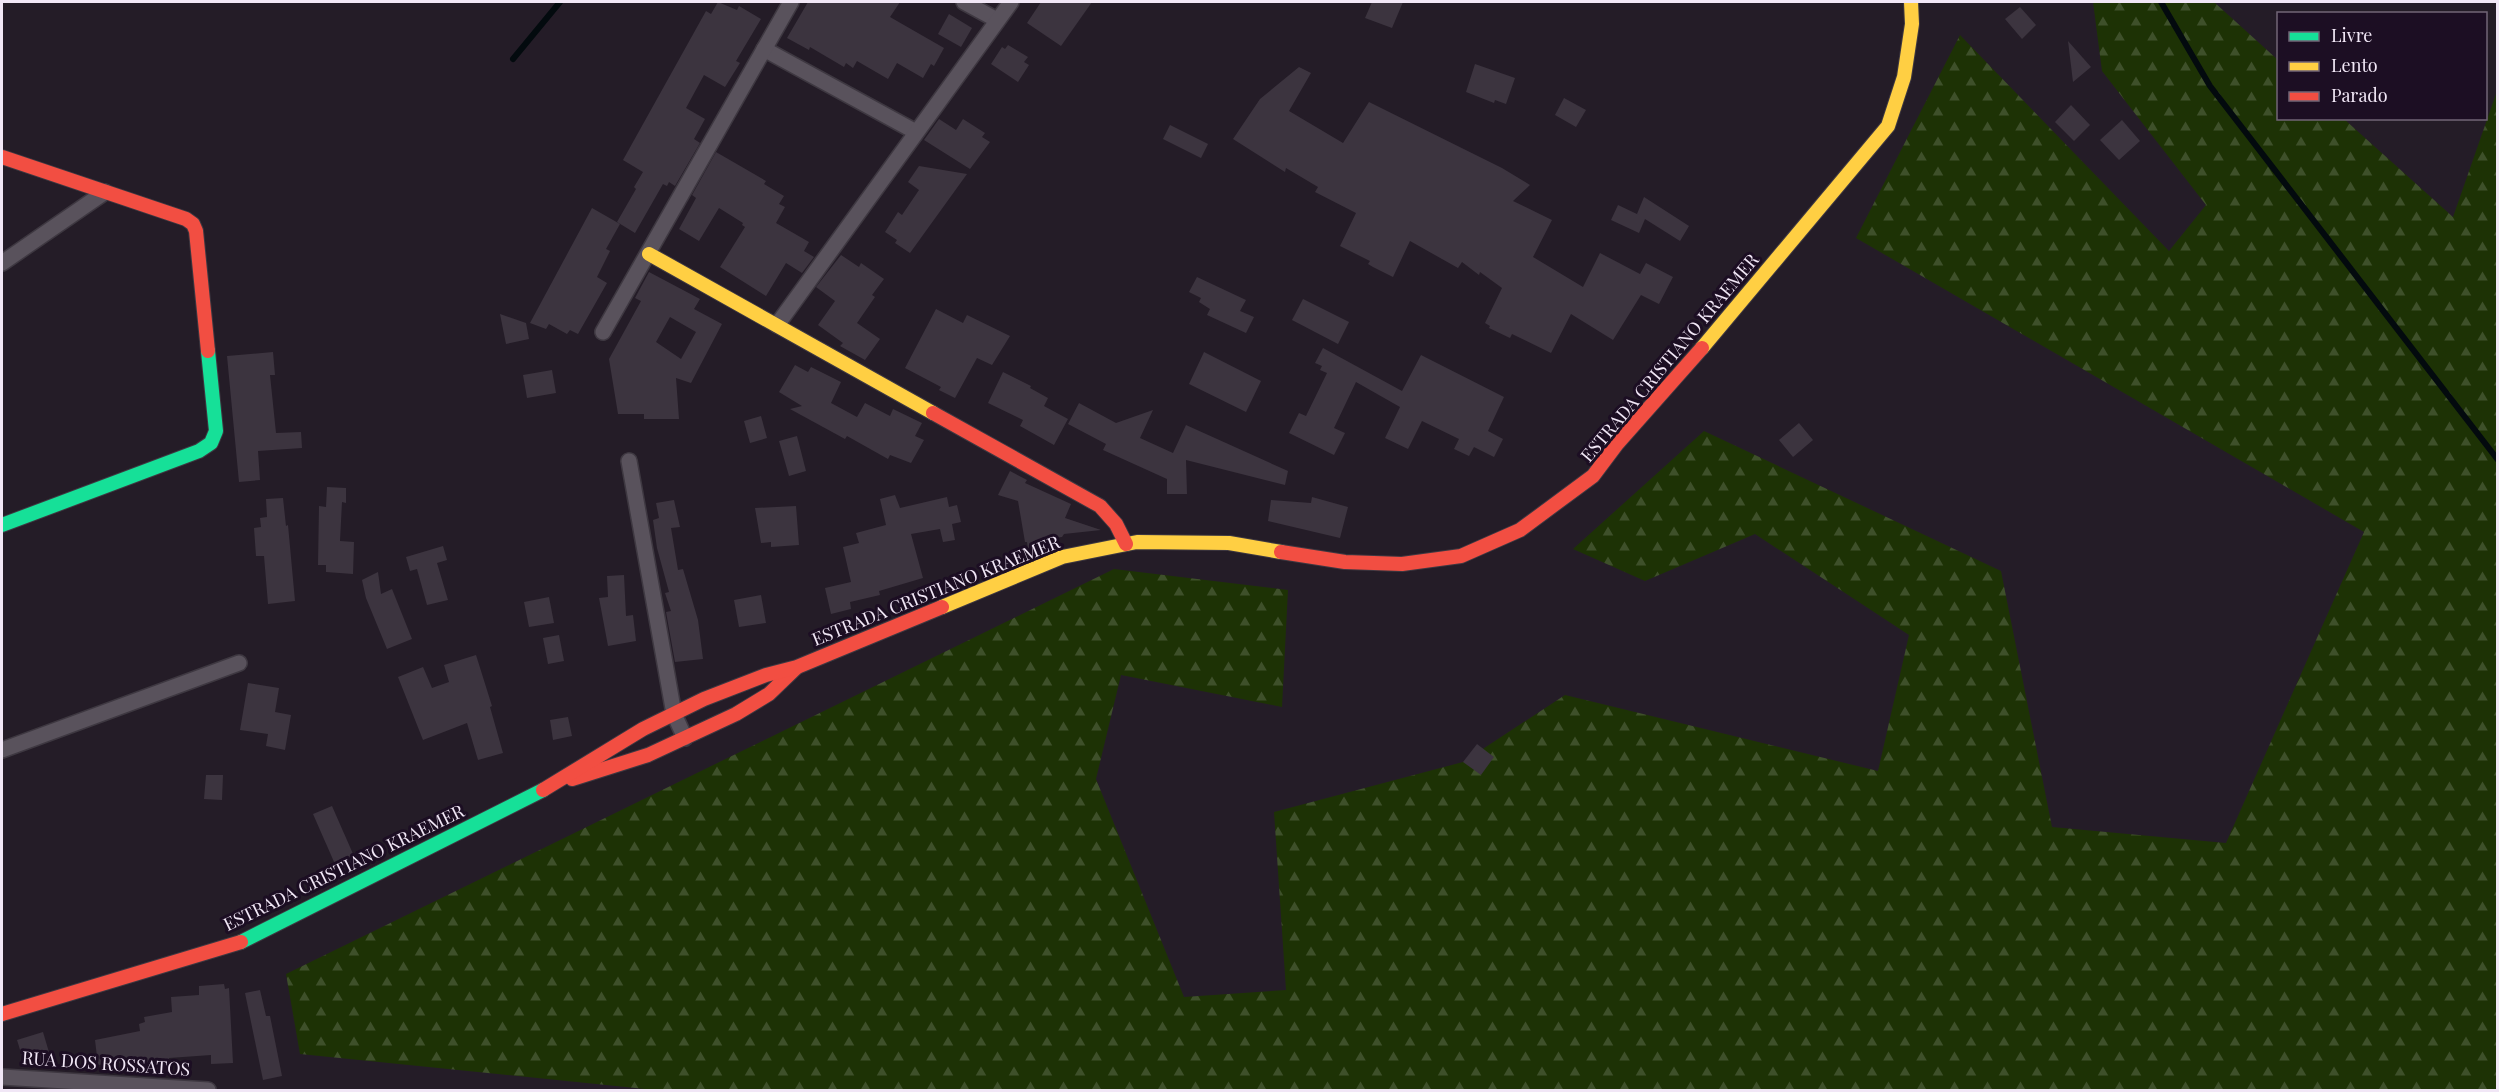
<svg xmlns="http://www.w3.org/2000/svg" width="2499" height="1092" viewBox="0 0 2499 1092" font-family="'Playfair Display',serif">
<defs>
<pattern id="forest-firs" width="22" height="20" patternUnits="userSpaceOnUse" patternTransform="scale(1.5)"><rect width="22" height="20" fill="#1d3205"/><path d="M5 1l3.5 6h-7zM16 11l3.5 6h-7z" fill="#3e502a"/></pattern>
</defs>
<rect width="100%" height="100%" fill="#241c27"/>
<polygon fill="url(#forest-firs)" points="2093,2 2214,2 2278,60 2278,118 2344,119 2453,217 2497,91 2497,1090 655,1090 300,1054 286,974 1114,569 1288,590 1282,707 1121,675 1096,779 1184,997 1286,990 1274,812 1463,762 1565,695 1878,771 1909,635 1755,534 1645,581 1573,549 1704,431 2001,571 2052,827 2226,843 2364,532 1856,238 1960,35 2169,251 2206,205 2102,71"/>
<g fill="none" stroke-linecap="round" stroke-linejoin="round">
<g stroke="#030a0e" stroke-width="6">
<polyline points="2161,2 2210,86 2498,460"/>
<polyline points="513,59 560,2"/>
</g>
</g>
<g fill="#3c343f" fill-rule="evenodd">
<polygon points="718,2 737,10 739,6 761,19 736,61 740,63 725,87 704,75 686,108 705,119 694,139 700,143 675,186 669,182 667,186 663,184 635,233 617,222 636,189 634,187 643,172 623,160 706,11 711,14"/>
<polygon points="808,2 900,2 890,17 944,48 934,66 931,64 923,78 897,63 888,79 857,61 853,68 846,63 844,67 810,47 809,50 787,38"/>
<polygon points="1041,2 1092,2 1061,46 1027,23"/>
<polygon points="1372,2 1403,2 1392,28 1365,18"/>
<polygon points="2020,7 2036,25 2022,39 2005,19"/>
<polygon points="949,14 972,28 961,47 938,34"/>
<polygon points="2068,41 2091,67 2073,82"/>
<polygon points="1008,45 1028,57 1024,62 1029,65 1018,82 991,64 1002,47 1005,49"/>
<polygon points="1475,64 1515,78 1506,104 1495,100 1494,103 1466,92"/>
<polygon points="1299,67 1311,73 1289,111 1343,143 1369,102 1502,168 1530,185 1513,201 1552,220 1533,257 1583,287 1600,253 1640,274 1646,263 1673,277 1659,304 1641,295 1613,340 1571,314 1551,353 1512,334 1510,338 1489,328 1490,326 1485,323 1502,288 1480,272 1479,275 1462,262 1458,268 1410,241 1393,277 1373,267 1368,264 1370,261 1340,246 1356,213 1315,192 1318,187 1286,168 1285,172 1233,139 1260,99"/>
<polygon points="1564,98 1586,110 1576,127 1555,115"/>
<polygon points="2071,105 2090,125 2074,141 2055,122"/>
<polygon points="939,119 956,130 963,119 985,133 982,137 990,142 970,169 924,140"/>
<polygon points="2122,120 2140,141 2119,160 2100,140"/>
<polygon points="1170,125 1208,144 1201,158 1163,139"/>
<polygon points="716,152 766,181 764,184 784,196 779,204 785,207 776,223 809,242 804,251 814,257 802,273 786,263 766,296 720,267 745,227 742,225 743,223 719,208 699,241 679,229 696,198 692,195"/>
<polygon points="919,166 967,174 910,253 895,243 897,240 885,232 898,212 902,215 919,190 908,182"/>
<polygon points="1644,197 1689,226 1680,241 1645,219 1639,233 1611,220 1618,205 1639,215 1637,214"/>
<polygon points="592,208 620,224 606,249 610,251 597,277 607,283 578,334 570,330 567,334 549,324 546,329 530,323"/>
<polygon points="841,255 859,267 861,263 884,279 872,295 875,297 857,323 880,339 865,360 840,346 843,343 818,325 835,301 816,287"/>
<path d="M 649,272 L 700,299 L 694,309 L 722,324 L 691,383 L 676,378 L 679,419 L 644,419 L 644,414 L 618,414 L 609,359 L 641,301 L 635,298 ZM 670,317 L 696,332 L 681,359 L 656,342 Z"/>
<polygon points="1197,277 1246,300 1240,311 1254,317 1246,333 1207,315 1210,309 1199,302 1201,298 1189,292"/>
<polygon points="1303,299 1349,322 1338,344 1292,320"/>
<polygon points="936,309 963,323 967,315 1010,336 992,365 977,358 955,398 939,390 941,387 905,368"/>
<polygon points="500,314 526,323 529,339 506,344"/>
<polygon points="1323,348 1402,391 1421,355 1504,397 1488,431 1503,439 1494,457 1474,447 1469,456 1454,449 1459,439 1422,421 1408,449 1385,438 1400,407 1356,382 1334,428 1345,433 1334,455 1289,433 1299,413 1306,416 1327,373 1320,370 1322,366 1315,363"/>
<polygon points="273,352 275,375 270,375 276,433 301,432 302,448 258,451 260,480 239,482 227,356"/>
<polygon points="1204,352 1261,381 1246,412 1189,384"/>
<polygon points="795,365 808,372 811,367 841,382 831,403 857,417 865,403 890,416 893,409 922,423 915,436 924,440 911,463 890,455 888,459 847,436 845,439 790,409 802,406 779,392"/>
<polygon points="552,370 556,393 527,398 523,375"/>
<polygon points="1003,372 1031,386 1030,388 1048,398 1044,406 1068,419 1054,445 1020,426 1023,420 988,403"/>
<polygon points="1079,403 1116,423 1153,410 1140,438 1173,453 1186,425 1288,471 1285,485 1186,460 1187,494 1167,494 1167,479 1103,450 1106,444 1068,424"/>
<polygon points="761,416 767,438 750,443 744,421"/>
<polygon points="1799,423 1813,440 1793,457 1779,440"/>
<polygon points="797,436 806,471 789,476 779,441"/>
<polygon points="1010,471 1027,480 1025,483 1071,504 1065,518 1101,530 1064,534 1062,537 1044,539 1046,546 1028,549 1027,542 1025,542 1018,501 998,495"/>
<polygon points="327,487 346,488 346,503 342,502 340,541 354,542 353,574 326,572 326,565 318,565 319,506 326,507"/>
<polygon points="895,495 900,508 947,497 949,507 957,505 961,522 952,524 955,540 943,542 940,529 911,534 923,578 879,591 880,595 850,602 851,609 831,614 825,588 851,582 843,547 859,543 856,533 886,525 880,499"/>
<polygon points="1312,497 1348,507 1340,538 1268,521 1271,500 1311,503"/>
<polygon points="283,498 286,526 288,525 295,601 268,604 264,556 256,556 254,528 261,527 260,518 267,517 266,499"/>
<polygon points="674,500 680,527 671,528 678,570 683,569 698,620 703,659 675,662 666,612 671,611 665,593 669,592 657,548 653,520 659,518 656,503"/>
<polygon points="796,506 799,545 771,547 771,542 761,543 755,508"/>
<polygon points="443,546 447,560 437,563 448,600 427,605 417,569 410,571 406,557"/>
<polygon points="378,572 381,594 392,589 412,639 387,649 366,598 362,580"/>
<polygon points="624,575 626,616 633,615 636,641 608,646 599,598 608,597 607,576"/>
<polygon points="761,595 766,623 739,627 734,600"/>
<polygon points="549,597 554,623 529,627 524,602"/>
<polygon points="559,635 564,661 548,664 543,638"/>
<polygon points="476,655 492,706 490,707 503,753 478,760 467,723 423,740 398,677 423,667 432,688 449,682 444,665"/>
<polygon points="248,683 279,688 275,712 291,715 285,750 266,746 268,734 240,730"/>
<polygon points="568,717 572,736 553,740 550,720"/>
<polygon points="1477,744 1494,757 1481,775 1463,762"/>
<polygon points="206,775 223,775 222,800 204,799"/>
<polygon points="332,806 357,863 338,871 313,814"/>
<polygon points="224,984 225,989 229,988 233,1063 211,1064 211,1055 169,1058 169,1060 160,1062 160,1075 143,1075 143,1060 98,1065 95,1040 140,1031 139,1024 145,1022 144,1017 172,1012 171,997 199,995 199,986"/>
<polygon points="260,990 266,1016 270,1016 282,1076 263,1080 245,993"/>
<polygon points="43,1032 51,1059 25,1066 17,1040"/>
</g>
<g fill="none" stroke-linecap="round" stroke-linejoin="round">
<defs>
<g id="street">
<polyline points="964,2 997,20"/>
<polyline points="764,49 916,132"/>
<polyline points="2,263 105,192"/>
<polyline points="777,325 1011,2"/>
<polyline points="603,332 791,2"/>
<polyline points="629,461 674,714 685,738"/>
<polyline points="2,750 239,663"/>
<polyline points="2,1077 208,1090"/>
</g>
<g id="fast">
<polyline points="2,525 199,451 211,443 216,431 208,351"/>
<polyline points="241,942 543,790"/>
</g>
<g id="slow">
<polyline points="649,254 933,413"/>
<polyline points="1702,348 1888,126 1904,77 1912,24 1911,2"/>
<polyline points="942,607 1062,557 1137,542 1229,543 1281,552"/>
</g>
<g id="jam">
<polyline points="2,157 186,219 193,224 196,231 208,351"/>
<polyline points="933,413 1100,506 1116,524 1126,544"/>
<polyline points="1281,552 1345,562 1402,564 1461,556 1520,530 1593,476 1617,444 1702,348"/>
<polyline points="572,779 648,755 736,714 769,694 796,668"/>
<polyline points="543,790 643,729 704,699 766,675 797,667 942,607"/>
<polyline points="2,1014 241,942"/>
</g>
</defs>
<use href="#street" stroke="#3e3841" stroke-width="18"/>
<use href="#fast" stroke="#3e3841" stroke-width="16"/>
<use href="#slow" stroke="#3e3841" stroke-width="16"/>
<use href="#jam" stroke="#3e3841" stroke-width="16"/>
<use href="#street" stroke="#59525c" stroke-width="15"/>
<use href="#fast" stroke="#16e098" stroke-width="14"/>
<use href="#slow" stroke="#ffcf43" stroke-width="14"/>
<use href="#jam" stroke="#f24e42" stroke-width="14"/>
</g>
<g text-anchor="middle" stroke-width="6" stroke-linejoin="round" paint-order="stroke">
<g font-size="18" fill="#f1e7f6" stroke="#1c0e23">
<text transform="translate(1670 358) rotate(-50)" y="6">ESTRADA CRISTIANO KRAEMER</text>
<text transform="translate(936 591) rotate(-22)" y="6">ESTRADA CRISTIANO KRAEMER</text>
<text transform="translate(344 868) rotate(-26)" y="6">ESTRADA CRISTIANO KRAEMER</text>
<text transform="translate(106 1064) rotate(4)" y="6">RUA DOS ROSSATOS</text>
</g>
</g>
<rect width="2499" height="1092" fill="none" stroke="#f1e7f6" stroke-width="6"/>
<rect x="2277" y="12" width="210" height="108" fill="#1c0e23" stroke="#716577" stroke-width="1.5"/>
<rect x="2289" y="32" width="30" height="9" fill="#16e098" stroke="#716577" stroke-width="1.5"/>
<text x="2331" y="42" font-size="18" fill="#f1e7f6">Livre</text>
<rect x="2289" y="62" width="30" height="9" fill="#ffcf43" stroke="#716577" stroke-width="1.5"/>
<text x="2331" y="72" font-size="18" fill="#f1e7f6">Lento</text>
<rect x="2289" y="92" width="30" height="9" fill="#f24e42" stroke="#716577" stroke-width="1.5"/>
<text x="2331" y="102" font-size="18" fill="#f1e7f6">Parado</text>
</svg>
